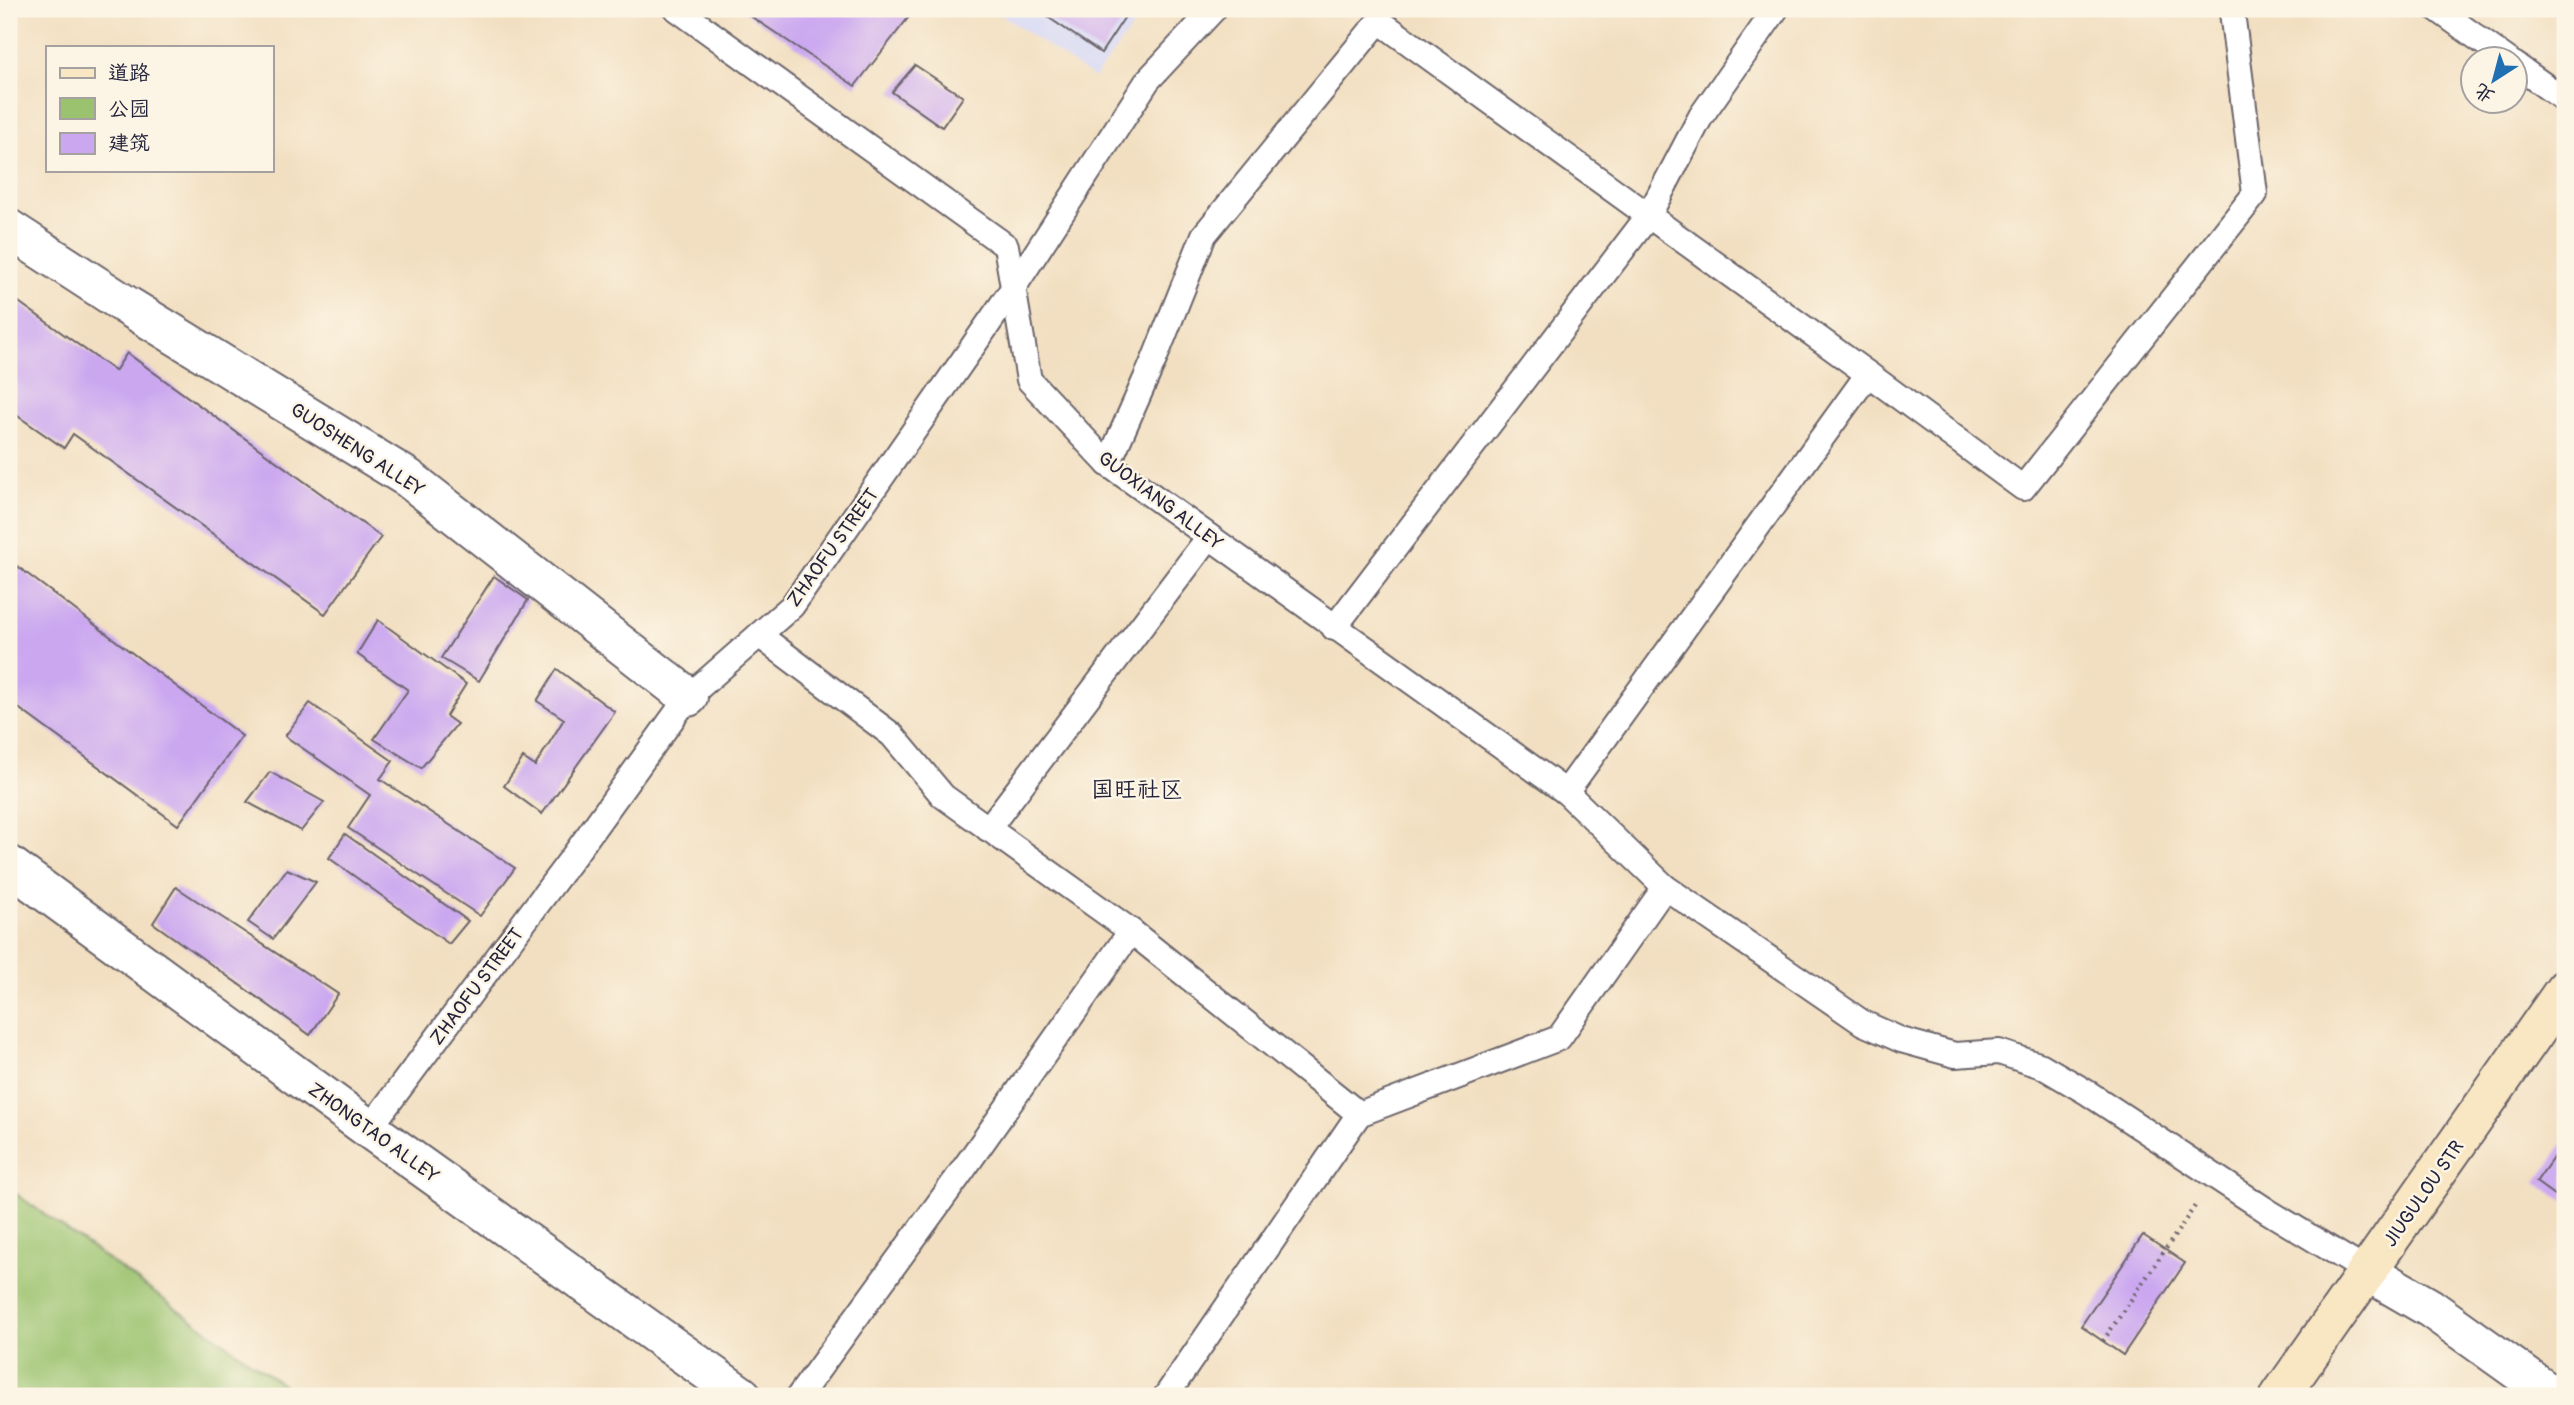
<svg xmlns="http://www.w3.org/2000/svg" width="2574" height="1405" viewBox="0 0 2574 1405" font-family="Pangolin,'LXGW WenKai TC',sans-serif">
<rect width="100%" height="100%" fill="#fcf5e5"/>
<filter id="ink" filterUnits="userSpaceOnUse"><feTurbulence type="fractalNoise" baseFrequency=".0143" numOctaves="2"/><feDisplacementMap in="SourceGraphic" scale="14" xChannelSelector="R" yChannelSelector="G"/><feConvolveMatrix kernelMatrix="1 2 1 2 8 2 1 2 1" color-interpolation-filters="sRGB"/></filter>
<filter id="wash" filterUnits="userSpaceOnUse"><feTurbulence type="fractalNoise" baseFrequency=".00686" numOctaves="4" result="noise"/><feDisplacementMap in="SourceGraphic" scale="28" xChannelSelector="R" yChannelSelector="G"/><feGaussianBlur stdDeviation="1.57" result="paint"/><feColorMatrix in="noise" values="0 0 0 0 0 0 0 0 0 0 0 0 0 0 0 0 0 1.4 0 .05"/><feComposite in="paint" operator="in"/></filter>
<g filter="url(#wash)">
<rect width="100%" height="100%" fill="#f2dfc1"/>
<polygon fill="#d6d8f8" points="993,9 1146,9 1094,78"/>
<polygon fill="#9bc36f" stroke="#5e7255" stroke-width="2" points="9,1189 299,1396 9,1396"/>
<g id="blocks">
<g fill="#cba7f0">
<polygon points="740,9 915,9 855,86"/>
<polygon points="1036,9 1130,9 1101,53"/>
<polygon points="915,65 963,97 942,127 892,92"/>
<polygon points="9,295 115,371 127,353 381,537 325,614 73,434 64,448 9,410"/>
<polygon points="9,560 242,736 178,825 9,701"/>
<polygon points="494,576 528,600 479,681 441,658"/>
<polygon points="378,620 466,684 446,716 457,724 421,768 374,739 408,690 357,654"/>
<polygon points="557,669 615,712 542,814 504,786 523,758 535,766 564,719 537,701"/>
<polygon points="310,703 393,761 380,779 515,868 480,916 348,828 370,795 285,736"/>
<polygon points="270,772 324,802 301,831 247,802"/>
<polygon points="345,834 468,921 449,944 329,858"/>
<polygon points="287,869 316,882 273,939 248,922"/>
<polygon points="176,887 338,994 310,1035 153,923"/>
<polygon points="2565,1141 2565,1203 2536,1182"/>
<polygon points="2143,1235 2185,1263 2123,1355 2081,1326"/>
</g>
</g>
</g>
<g filter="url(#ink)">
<use href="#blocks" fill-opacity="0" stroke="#6b646a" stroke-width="2"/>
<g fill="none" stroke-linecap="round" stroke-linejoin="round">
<defs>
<g id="lane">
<polyline points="677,9 1006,246 1029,380 1108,464 1566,792 1665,887 1863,1023 1901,1040 1955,1055 1999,1052 2042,1066 2088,1093 2269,1212 2368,1272"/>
<polyline points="2437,9 2508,60"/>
<polyline points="2514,64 2565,100"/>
<polyline points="1108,464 1154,360 1204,235 1379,21 1868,374"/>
<polyline points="1334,628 1649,215 1701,116 1776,9"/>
<polyline points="759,635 892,735 943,796 1131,931 1359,1114"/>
<polyline points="1566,792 1868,374 2023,488 2255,194 2232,12 2234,9"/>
<polyline points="988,829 1209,537"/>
<polyline points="369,1129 575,854 688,697 792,606 1012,290 1148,80 1214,9"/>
<polyline points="799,1396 958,1177 1131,931"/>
<polyline points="1166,1396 1359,1114 1559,1038 1665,887"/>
</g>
<g id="street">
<polyline points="9,229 126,305 408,478 688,697"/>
<polyline points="9,865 369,1129 742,1396"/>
<polyline points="2368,1272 2430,1308 2553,1396"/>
</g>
<polyline id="secondary" points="2280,1396 2565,989"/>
</defs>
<use href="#lane" stroke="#6b646a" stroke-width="28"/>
<use href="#street" stroke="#6b646a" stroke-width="42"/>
<use href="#secondary" stroke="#6b646a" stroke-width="42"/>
<polyline stroke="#6b646a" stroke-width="4.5" stroke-dasharray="2 5" stroke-linecap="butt" points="2103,1341 2195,1206"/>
<use href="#lane" stroke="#fff" stroke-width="24"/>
<use href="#street" stroke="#fff" stroke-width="38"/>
<use href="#secondary" stroke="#f9e7c3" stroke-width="38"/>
</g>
</g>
<g text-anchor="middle" stroke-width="5" stroke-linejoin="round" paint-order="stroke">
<g font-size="19" fill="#22223b" stroke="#fcf5e5">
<text transform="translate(358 449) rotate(33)" y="7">GUOSHENG ALLEY</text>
<text transform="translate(1161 500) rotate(37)" y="7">GUOXIANG ALLEY</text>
<text transform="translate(832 547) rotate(-54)" y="7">ZHAOFU STREET</text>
<text transform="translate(476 986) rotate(-53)" y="7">ZHAOFU STREET</text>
<text transform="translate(374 1132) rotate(36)" y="7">ZHONGTAO ALLEY</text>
<text transform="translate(2423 1193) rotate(-55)" y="7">JIUGULOU STR</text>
</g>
<g font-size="23" fill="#22223b" stroke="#fcf5e5">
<text x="1137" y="797">国旺社区</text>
</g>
</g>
<rect width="2574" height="1405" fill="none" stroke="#fcf5e5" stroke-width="35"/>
<rect x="46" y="46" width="228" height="126" fill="#fcf5e5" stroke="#a5a1a1" stroke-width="2"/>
<rect x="60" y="68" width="35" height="10" fill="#f9e7c3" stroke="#a5a1a1" stroke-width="2"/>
<text x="108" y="80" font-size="21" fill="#22223b">道路</text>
<rect x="60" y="98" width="35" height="21" fill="#9bc36f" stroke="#a5a1a1" stroke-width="2"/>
<text x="108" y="116" font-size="21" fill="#22223b">公园</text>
<rect x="60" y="133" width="35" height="21" fill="#cba7f0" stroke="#a5a1a1" stroke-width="2"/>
<text x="108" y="150" font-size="21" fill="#22223b">建筑</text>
<g transform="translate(2494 80) rotate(216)"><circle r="33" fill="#fcf5e5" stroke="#a5a1a1" stroke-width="2"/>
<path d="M0-5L12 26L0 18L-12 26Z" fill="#1f6fb2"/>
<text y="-10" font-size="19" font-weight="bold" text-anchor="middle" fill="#22223b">北</text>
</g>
</svg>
